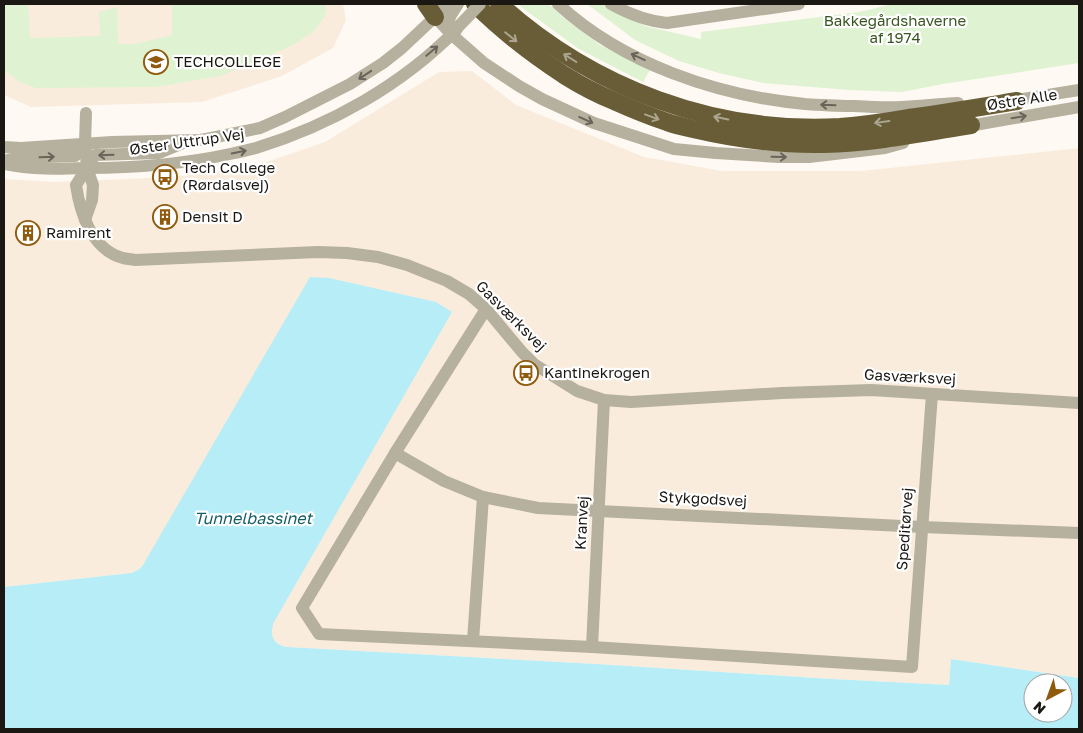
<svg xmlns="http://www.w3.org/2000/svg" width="1083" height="733" viewBox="0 0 1083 733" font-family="'Golos Text',sans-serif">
<rect width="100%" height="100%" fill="#fef9f3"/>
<g fill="#faecdc">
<polygon points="4,4 343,4 346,20 333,48 282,76 202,102 31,107 4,95"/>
<polygon points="472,71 516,105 644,157 722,171 861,171 1079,148 1079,678 951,659 949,685 832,679 596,664 287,647 280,645 273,639 271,631 274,622 146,561 138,570 131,573 4,587 4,179 55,182 173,177 258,165 325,142 439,72"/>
</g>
<g fill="#dff2d1">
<polygon points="4,4 28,4 30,38 100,36 99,12 117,7 118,44 135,44 172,35 172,4 327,4 324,18 313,32 293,45 261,59 220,76 157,87 36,88 19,82 4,70"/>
<polygon points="517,4 549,4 565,19 600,45 650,70 643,82 579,49"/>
<polygon points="587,4 604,4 645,26 701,39 701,32 859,12 893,4 1079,4 1079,63 943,84 902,92 849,90 763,83 719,73 679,61 635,40"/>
</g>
<path fill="#b6edf6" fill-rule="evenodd" d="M 310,277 L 329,278 L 436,302 L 452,312 L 274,622 C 269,636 273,644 287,647 L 596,664 L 832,679 L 949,685 L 951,659 L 1079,678 L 1079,729 L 4,729 L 4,587 L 131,573 L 138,570 L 143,565 ZM 1033,683 L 1063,683 L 1063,713 L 1033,713 Z"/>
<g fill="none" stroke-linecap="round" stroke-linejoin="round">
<g stroke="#b6b09e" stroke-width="12">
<path d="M 558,4 C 623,64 718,96 805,104 C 822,105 838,106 855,106 C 870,107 885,108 901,107 C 920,106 939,104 958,103"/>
<path d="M 611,4 C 629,14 646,21 667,23 L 799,4"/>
<polyline points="435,17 451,34 484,63 519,86 542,99 594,123 674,149 716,153 779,157 809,157 885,148 903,143"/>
<path d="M 451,34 C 446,20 450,16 458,4"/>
<polyline points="1010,101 1079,90"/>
<polyline points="963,127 1079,107"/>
<path d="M 188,141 L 159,153 L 95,155 L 76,185 C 80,213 92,250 123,258 C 126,259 131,259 135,260 L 318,252 L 347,253 L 378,257 L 407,265 L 447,281 L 469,294 L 486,309 L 522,352 L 534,364 L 577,391 L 604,400 L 631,402 L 782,393 L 871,390 L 1079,403"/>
<polyline points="4,147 21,148 112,142 201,140 260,128 285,117 350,84 383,63 402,48 435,17 447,4"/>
<polyline points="7,160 16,158 75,156 85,143"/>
<path d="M 4,164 C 31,170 59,169 87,168 C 135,168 183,164 230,154 C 239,152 248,150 256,148 C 331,125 402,85 457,29"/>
<polyline points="85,220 92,200 93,185 87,168 85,143 86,113"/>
<polyline points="486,309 395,453 302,608 319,634 592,647 912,667 932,394"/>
<polyline points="395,453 444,481 483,497 538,508 922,527 1079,533"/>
<polyline points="473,641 483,497"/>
<polyline points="592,647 604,400"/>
</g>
<g stroke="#685d37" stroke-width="18">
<polyline points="426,4 435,17"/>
<path d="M 475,4 C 502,31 532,54 564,75 C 580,85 597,94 614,101 C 632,109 649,116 667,122 C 675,125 684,127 693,129 C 736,139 780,145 824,144 C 873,143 922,133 971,125"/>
<path d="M 499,4 C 592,88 714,134 840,127 C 863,125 885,122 908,118 C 944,113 980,107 1017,101"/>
</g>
<polyline stroke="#b6b09e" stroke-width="12" points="457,28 480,4"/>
</g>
<defs><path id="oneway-shaft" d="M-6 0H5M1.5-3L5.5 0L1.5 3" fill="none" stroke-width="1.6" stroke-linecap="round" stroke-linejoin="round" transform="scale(1.25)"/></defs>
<g stroke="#aca691">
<use href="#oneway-shaft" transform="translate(511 37) rotate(39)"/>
<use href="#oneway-shaft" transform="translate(570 58) rotate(-148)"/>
<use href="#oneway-shaft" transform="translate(652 117) rotate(20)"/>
<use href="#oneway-shaft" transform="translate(721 118) rotate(-168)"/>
<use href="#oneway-shaft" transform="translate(882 122) rotate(172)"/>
</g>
<g stroke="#686459">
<use href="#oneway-shaft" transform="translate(432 51) rotate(-40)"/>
<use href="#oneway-shaft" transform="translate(638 57) rotate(-155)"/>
<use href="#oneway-shaft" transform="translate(365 75) rotate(147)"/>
<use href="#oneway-shaft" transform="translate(828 105) rotate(-178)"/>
<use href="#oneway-shaft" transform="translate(1019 117) rotate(-9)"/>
<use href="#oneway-shaft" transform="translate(586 120) rotate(24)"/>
<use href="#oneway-shaft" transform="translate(239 152) rotate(-12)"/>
<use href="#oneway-shaft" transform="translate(106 155) rotate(178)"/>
<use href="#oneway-shaft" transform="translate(47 157) rotate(-2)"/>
<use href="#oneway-shaft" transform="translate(779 157) rotate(1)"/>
</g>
<defs>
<symbol id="university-ring" viewBox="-11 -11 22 22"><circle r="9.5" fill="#fff" stroke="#8f5a0c" stroke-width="1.5"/><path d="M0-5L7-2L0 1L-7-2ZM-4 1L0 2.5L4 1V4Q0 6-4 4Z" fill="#8f5a0c"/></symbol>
<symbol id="bus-ring" viewBox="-11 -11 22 22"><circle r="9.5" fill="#fff" stroke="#8f5a0c" stroke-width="1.5"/><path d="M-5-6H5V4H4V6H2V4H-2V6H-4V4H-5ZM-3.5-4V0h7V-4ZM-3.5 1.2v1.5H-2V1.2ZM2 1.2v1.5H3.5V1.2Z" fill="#8f5a0c"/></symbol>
<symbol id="building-ring" viewBox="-11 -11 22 22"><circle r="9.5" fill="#fff" stroke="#8f5a0c" stroke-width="1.5"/><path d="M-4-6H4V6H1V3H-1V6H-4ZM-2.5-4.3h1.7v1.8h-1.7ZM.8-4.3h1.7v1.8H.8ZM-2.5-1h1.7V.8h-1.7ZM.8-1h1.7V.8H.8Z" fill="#8f5a0c"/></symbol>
</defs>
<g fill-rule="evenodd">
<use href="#university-ring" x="142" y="48" width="28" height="28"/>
<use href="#bus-ring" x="151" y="163" width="28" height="28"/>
<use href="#building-ring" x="151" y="203" width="28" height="28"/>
<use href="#building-ring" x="14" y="219" width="28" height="28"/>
<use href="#bus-ring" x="512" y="359" width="28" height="28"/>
</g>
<g text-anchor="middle" stroke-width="4.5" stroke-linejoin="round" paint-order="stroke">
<g font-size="15" fill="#3a5620" stroke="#fff">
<text x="895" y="26">Bakkegårdshaverne<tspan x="895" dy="17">af 1974</tspan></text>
</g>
<g font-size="15" fill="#1b1814" stroke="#fff" text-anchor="start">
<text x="174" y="67">TECHCOLLEGE</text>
<text x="182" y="173">Tech College<tspan x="182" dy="17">(Rørdalsvej)</tspan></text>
<text x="182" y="222">Densit D</text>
<text x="46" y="238">Ramirent</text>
<text x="544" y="378">Kantinekrogen</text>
</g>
<g font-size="15" fill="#1b1814" stroke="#fff">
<text transform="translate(1022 100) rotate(-9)" y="5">Østre Alle</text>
<text transform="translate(187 142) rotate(-8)" y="5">Øster Uttrup Vej</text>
<text transform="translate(511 316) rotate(45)" y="5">Gasværksvej</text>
<text transform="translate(910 377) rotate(3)" y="5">Gasværksvej</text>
<text transform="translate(703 499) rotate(3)" y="5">Stykgodsvej</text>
<text transform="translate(582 523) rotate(-87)" y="5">Kranvej</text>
<text transform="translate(905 529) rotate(-86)" y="5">Speditørvej</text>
</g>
<g font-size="16" font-style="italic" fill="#145e68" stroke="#fff">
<text x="253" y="524">Tunnelbassinet</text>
</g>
</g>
<rect width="1083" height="733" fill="none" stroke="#1b1814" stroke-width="10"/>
<g transform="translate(1048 698) rotate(221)"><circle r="24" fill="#ffffff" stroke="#a4a3a1"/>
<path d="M0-4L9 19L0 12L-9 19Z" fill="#8f5a0c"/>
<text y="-8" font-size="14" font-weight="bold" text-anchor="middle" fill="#1b1814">N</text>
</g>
</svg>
